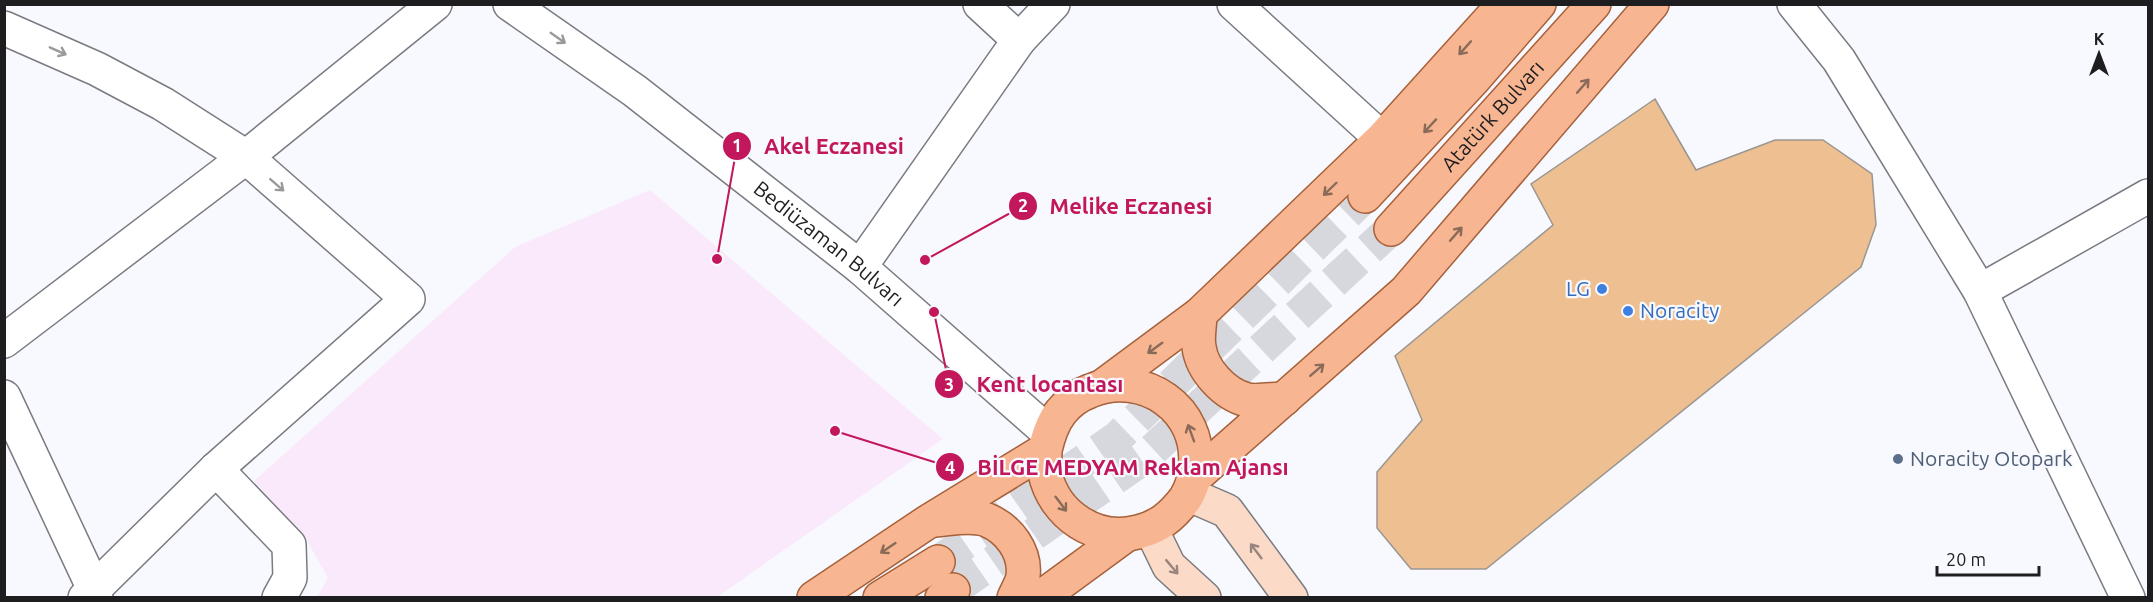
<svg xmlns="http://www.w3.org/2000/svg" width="2153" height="602" viewBox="0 0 2153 602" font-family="Ubuntu,sans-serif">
<rect width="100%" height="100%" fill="#f8f9ff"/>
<polygon fill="#fae9fb" points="650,190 943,439 717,597 317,597 328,578 306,539 254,481 515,247"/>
<polygon fill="#eebf91" stroke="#9a9691" stroke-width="1.5" points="1655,99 1696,170 1775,140 1823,140 1872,174 1876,225 1861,267 1486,569 1411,569 1377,528 1377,472 1422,420 1395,356 1553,225 1531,184"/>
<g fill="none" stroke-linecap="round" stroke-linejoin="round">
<g stroke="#d7d8de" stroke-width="33" stroke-dasharray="33 16" stroke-linecap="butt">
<polyline points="938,562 1118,437 1365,196"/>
<polyline points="953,590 1144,458 1391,229"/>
</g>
<defs>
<g id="minor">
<polyline points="980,4 1019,40"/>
<polyline points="1234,4 1382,139"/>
<polyline points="1794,4 1839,60 1980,291 2128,598"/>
<polyline points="4,28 97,69 163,104 246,157 408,299 216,469 85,598"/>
<polyline points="860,267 1019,40 1053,4"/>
<polyline points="1980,291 2148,196"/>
<polyline points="4,341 246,157 435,4"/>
<polyline points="4,397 94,589 96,598"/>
<polyline points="216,469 289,545 290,578 279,598"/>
</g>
<g id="tertiary">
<path id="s1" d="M 510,4 L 635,91 L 860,267 L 1049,433"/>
</g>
<g id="secondary">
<polyline points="1188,494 1227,511 1291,598"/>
<polyline points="1151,529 1169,566 1204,598"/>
</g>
<g id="primary">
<polyline points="1365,196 1474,79 1539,4"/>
<path id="s2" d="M 1391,229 L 1594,4"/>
<path d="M 1200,314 C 1200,324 1197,337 1199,347 C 1202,370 1224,394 1247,400 C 1258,402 1273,399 1284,399"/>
<polyline points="1103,386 1200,314 1382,139 1504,4"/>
<polyline points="1194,478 1406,291 1652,4"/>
<path d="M 935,520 C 951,519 971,514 987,520 C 1009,529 1026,552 1023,576 C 1022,583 1017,591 1014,598"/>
<path d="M 814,598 L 929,521 L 1045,450 C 1048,437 1052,423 1061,412 C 1068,403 1079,395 1090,391 C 1143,369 1203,409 1195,469 C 1194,479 1191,490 1185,499 C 1172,516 1159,527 1138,532 C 1096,543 1054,515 1045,473 C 1044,466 1045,457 1045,450"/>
<polyline points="880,598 938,562"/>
<polyline points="942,598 953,590"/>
<polyline points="1040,598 1126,535"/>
</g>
</defs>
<use href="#minor" stroke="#7a7b80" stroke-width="36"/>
<use href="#tertiary" stroke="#7a7b80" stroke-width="36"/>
<use href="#secondary" stroke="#7a7b80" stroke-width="36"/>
<use href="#primary" stroke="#a7613a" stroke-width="36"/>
<use href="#minor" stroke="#fff" stroke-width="33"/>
<use href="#tertiary" stroke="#fff" stroke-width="33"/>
<use href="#secondary" stroke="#fbdac8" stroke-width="33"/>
<use href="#primary" stroke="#f7b691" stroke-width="33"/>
</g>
<defs><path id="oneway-shaft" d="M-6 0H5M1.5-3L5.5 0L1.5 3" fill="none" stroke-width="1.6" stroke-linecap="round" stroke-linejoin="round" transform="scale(1.5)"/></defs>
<g stroke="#9a9a9b">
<use href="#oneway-shaft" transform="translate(558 38) rotate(35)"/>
<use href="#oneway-shaft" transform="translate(58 51) rotate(24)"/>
<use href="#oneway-shaft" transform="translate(277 185) rotate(41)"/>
</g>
<g stroke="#8a6a59">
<use href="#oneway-shaft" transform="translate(1465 48) rotate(132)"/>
<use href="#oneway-shaft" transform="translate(1583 86) rotate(-49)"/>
<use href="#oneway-shaft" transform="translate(1430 126) rotate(133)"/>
<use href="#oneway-shaft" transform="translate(1330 189) rotate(136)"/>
<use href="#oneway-shaft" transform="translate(1456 234) rotate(-49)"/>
<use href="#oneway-shaft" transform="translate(1155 348) rotate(144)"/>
<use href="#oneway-shaft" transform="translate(1317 370) rotate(-41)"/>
<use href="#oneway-shaft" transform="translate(1191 433) rotate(-110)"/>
<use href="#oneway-shaft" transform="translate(1061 504) rotate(53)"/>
<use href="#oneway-shaft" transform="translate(888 548) rotate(146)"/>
</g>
<g stroke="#98857d">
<use href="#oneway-shaft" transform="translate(1256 551) rotate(-127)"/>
<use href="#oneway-shaft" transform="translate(1172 567) rotate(50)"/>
</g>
<g fill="#3f7fe0" stroke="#f8f9ff" stroke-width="2">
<circle cx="1602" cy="289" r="6"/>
<circle cx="1628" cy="311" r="6"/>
</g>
<circle fill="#5c6f8a" stroke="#f8f9ff" stroke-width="2" cx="1898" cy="459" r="6"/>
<g text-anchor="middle" stroke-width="4.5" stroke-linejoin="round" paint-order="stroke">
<g font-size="21" fill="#1e1e21" stroke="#f8f9ff">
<text dy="7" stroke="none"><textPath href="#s2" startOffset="152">Atatürk Bulvarı</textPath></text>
<text dy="7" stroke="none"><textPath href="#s1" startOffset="399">Bediüzaman Bulvarı</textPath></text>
</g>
<g font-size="21" fill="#366cbe" stroke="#f8f9ff" text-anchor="end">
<text x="1590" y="296">LG</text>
<text x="1640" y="318" text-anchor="start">Noracity</text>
</g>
<g font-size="21" fill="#4e5e75" stroke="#f8f9ff" text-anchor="start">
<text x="1910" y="466">Noracity Otopark</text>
</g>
</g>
<path fill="none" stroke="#c2185b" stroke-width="2" d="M717 259L737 146M925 260L1023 206M934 312L949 384M835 431L950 467"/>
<g fill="#c2185b" stroke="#f8f9ff" stroke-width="2">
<circle cx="717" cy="259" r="6"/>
<circle cx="925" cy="260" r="6"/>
<circle cx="934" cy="312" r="6"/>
<circle cx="835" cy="431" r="6"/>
<circle cx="737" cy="146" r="15"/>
<circle cx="1023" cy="206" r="15"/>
<circle cx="949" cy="384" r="15"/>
<circle cx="950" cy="467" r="15"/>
</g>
<g font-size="18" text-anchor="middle" font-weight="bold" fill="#fff">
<text x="737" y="152">1</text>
<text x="1023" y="212">2</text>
<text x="949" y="391">3</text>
<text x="950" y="474">4</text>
</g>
<g font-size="22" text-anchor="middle" font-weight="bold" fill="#c2185b" stroke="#f8f9ff" stroke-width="4.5" stroke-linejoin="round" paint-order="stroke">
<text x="834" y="154">Akel Eczanesi</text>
<text x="1131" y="214">Melike Eczanesi</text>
<text x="1050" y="392">Kent locantası</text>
<text x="1133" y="475">BİLGE MEDYAM Reklam Ajansı</text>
</g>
<rect width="2153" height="602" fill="none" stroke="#1e1e21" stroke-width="12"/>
<g transform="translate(2099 54)" stroke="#f8f9ff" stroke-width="4.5" paint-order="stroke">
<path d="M0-4.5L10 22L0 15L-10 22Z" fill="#1e1e21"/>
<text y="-9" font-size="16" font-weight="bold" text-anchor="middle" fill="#1e1e21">K</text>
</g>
<path d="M1937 566v9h102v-9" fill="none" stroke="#1e1e21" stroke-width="3"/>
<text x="1946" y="566" font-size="18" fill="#1e1e21" stroke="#f8f9ff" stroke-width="4.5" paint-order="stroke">20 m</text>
</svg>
